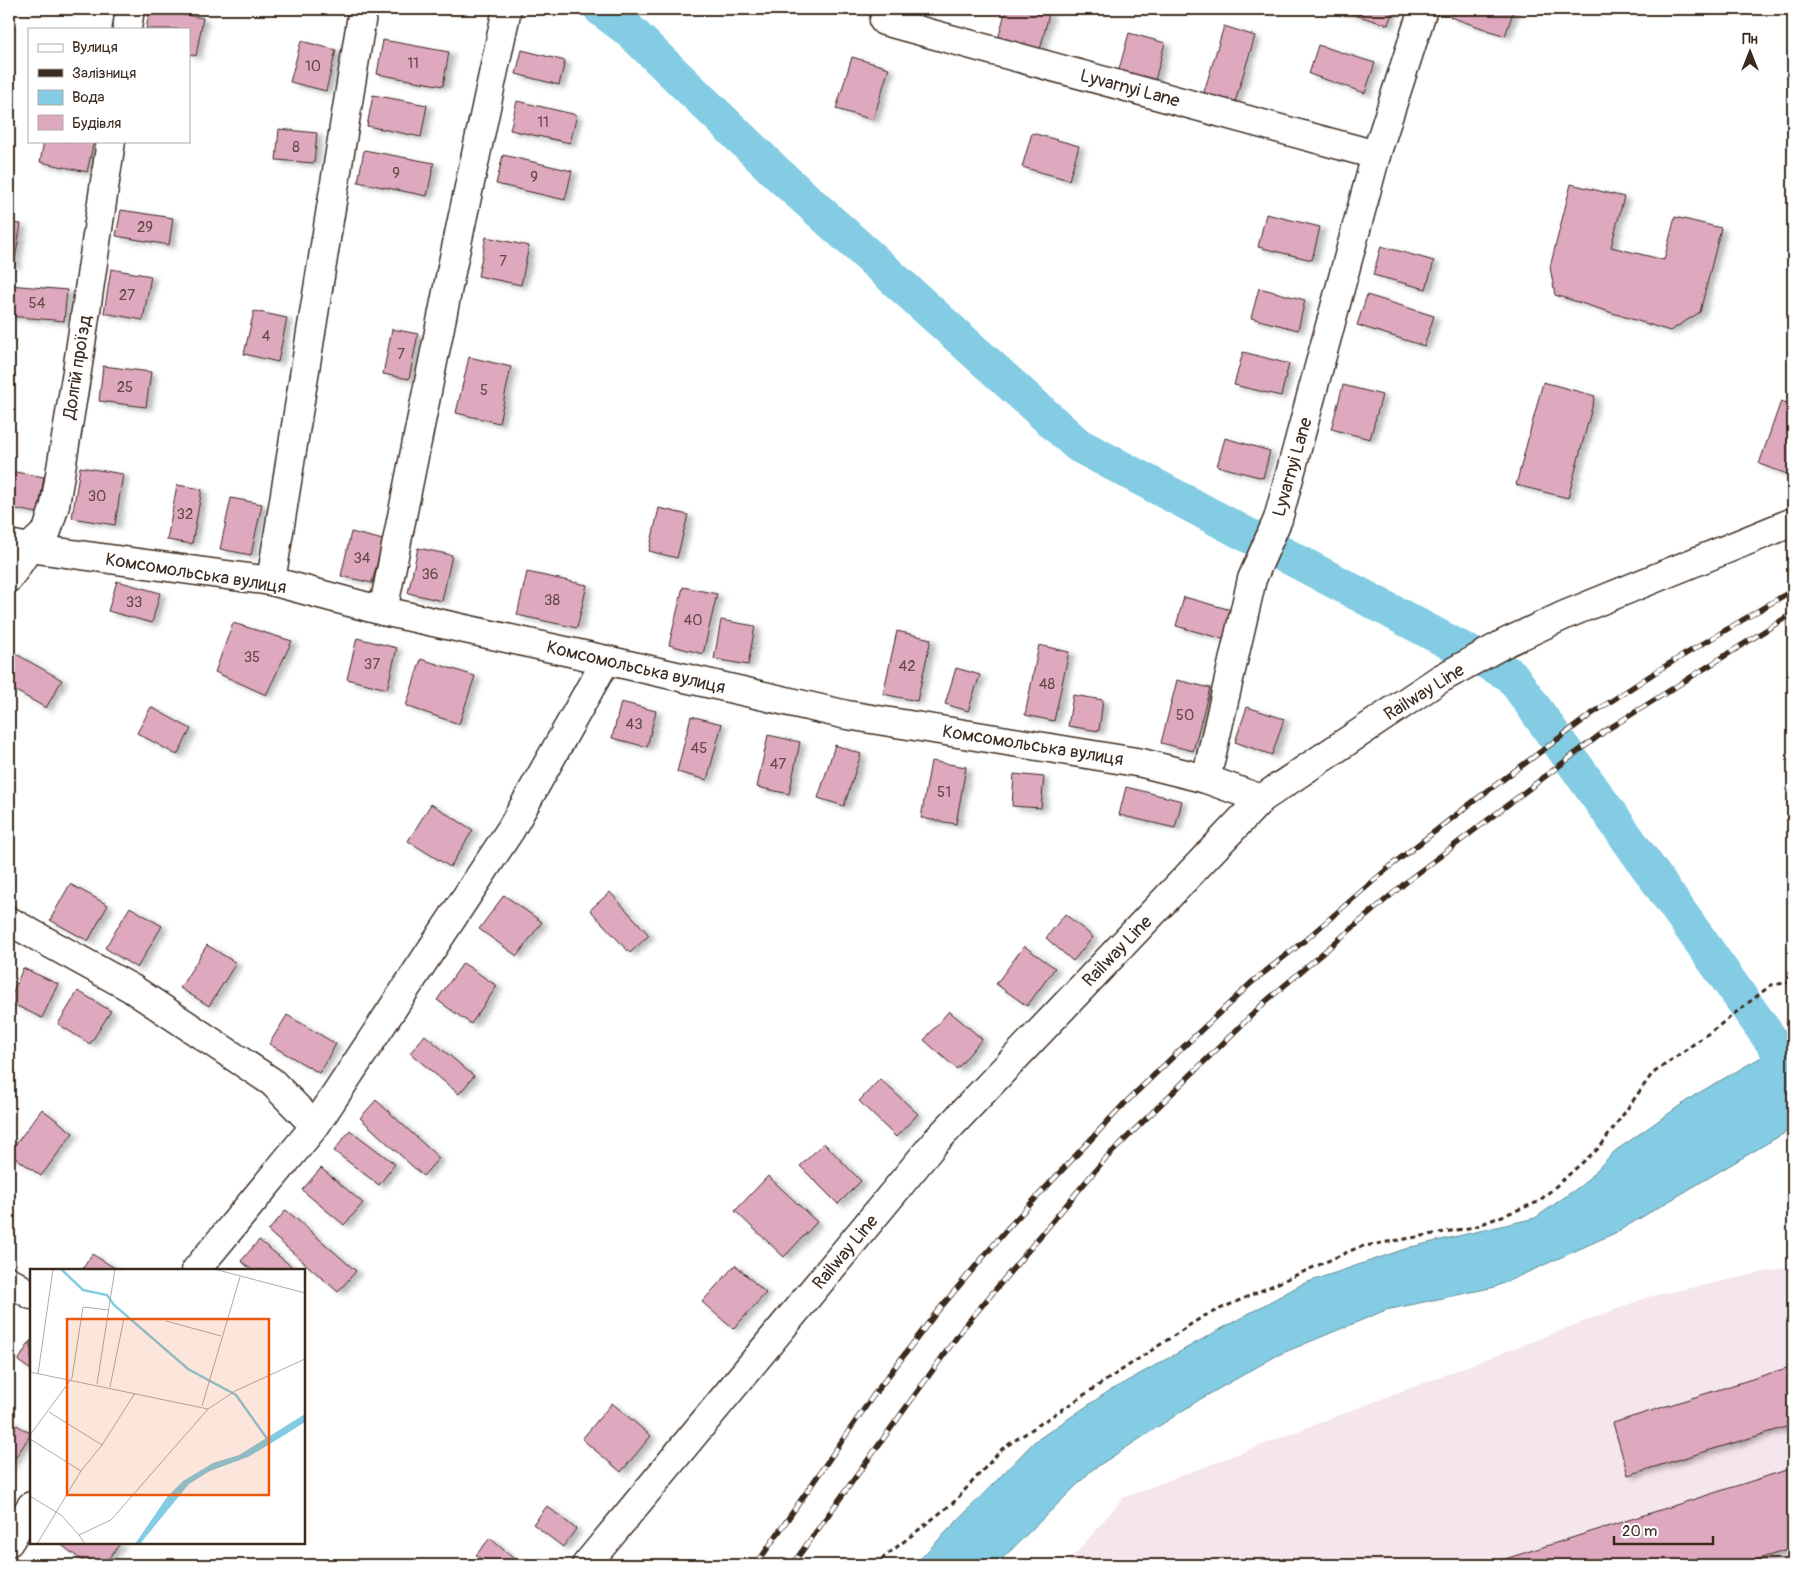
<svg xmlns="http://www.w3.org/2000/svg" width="1802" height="1574" viewBox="0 0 1802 1574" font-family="Pangolin,sans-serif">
<defs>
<filter id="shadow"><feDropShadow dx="5.5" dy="3" stdDeviation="2.5" flood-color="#0004"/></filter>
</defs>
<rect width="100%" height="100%" fill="#fff"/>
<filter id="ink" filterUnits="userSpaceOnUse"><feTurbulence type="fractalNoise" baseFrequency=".02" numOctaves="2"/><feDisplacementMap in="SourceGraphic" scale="10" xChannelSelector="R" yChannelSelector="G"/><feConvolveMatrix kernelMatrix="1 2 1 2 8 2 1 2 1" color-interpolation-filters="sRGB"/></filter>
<g filter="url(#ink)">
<polygon fill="#f5e5ec" points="1793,1266 1793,1565 1066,1565 1123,1498 1648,1297"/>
<polygon fill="#83cce3" stroke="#668b94" points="1793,1039 1793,1128 1615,1233 1495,1287 1386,1310 1278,1355 1199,1400 1092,1470 996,1565 914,1565 1034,1442 1109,1391 1302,1284 1411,1247 1535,1218 1583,1184 1615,1151 1695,1095"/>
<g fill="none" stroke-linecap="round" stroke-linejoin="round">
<polyline stroke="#83cce3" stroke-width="35" points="601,9 630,31 778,174 1078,445 1511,675 1793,1071"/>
</g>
<g fill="#dea8bf" stroke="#3b2a1e" filter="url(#shadow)">
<polygon points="150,9 203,18 196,56 189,54 189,29 146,29"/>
<polygon points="1006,9 1027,9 1049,14 1039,54 997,43"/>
<polygon points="1335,9 1393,9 1388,25"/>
<polygon points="1453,9 1514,9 1505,36 1450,17"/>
<polygon points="1224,26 1255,36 1234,105 1203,95"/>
<polygon points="1129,33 1165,43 1154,84 1118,73"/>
<polygon points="383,40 449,52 443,86 377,74"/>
<polygon points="301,41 336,50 326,91 290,82"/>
<polygon points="1318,45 1375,63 1365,93 1309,74"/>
<polygon points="522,50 565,61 559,85 516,74"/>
<polygon points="852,57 889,68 873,120 836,109"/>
<polygon points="373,95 427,105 421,137 367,126"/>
<polygon points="517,101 577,115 570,143 510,130"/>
<polygon points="279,129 317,133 314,163 276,160"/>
<polygon points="1032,133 1079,146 1069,180 1022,167"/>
<polygon points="44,141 94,141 87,172 40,162"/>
<polygon points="364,150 434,163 427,196 358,182"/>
<polygon points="503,155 572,171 565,200 496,184"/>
<polygon points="1571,184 1624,197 1611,247 1664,260 1675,217 1721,228 1700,312 1670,331 1555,295 1550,267"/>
<polygon points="121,210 173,218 169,245 116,236"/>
<polygon points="1266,214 1320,227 1312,260 1258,247"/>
<polygon points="9,223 21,224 14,266 9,265"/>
<polygon points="486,237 529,246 521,285 478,276"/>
<polygon points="1381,246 1434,261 1426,289 1373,275"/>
<polygon points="111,269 151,276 143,320 104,313"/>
<polygon points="9,285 67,290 64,321 9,316"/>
<polygon points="1259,288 1305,300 1298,330 1251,318"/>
<polygon points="1367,295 1434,316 1424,346 1357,325"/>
<polygon points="254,311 287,318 278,362 244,354"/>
<polygon points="392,329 418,334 409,379 383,374"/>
<polygon points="1243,352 1289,364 1281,396 1234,385"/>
<polygon points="469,357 511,367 499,423 456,413"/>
<polygon points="103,366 151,372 146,407 99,401"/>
<polygon points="1543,382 1595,396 1568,498 1516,485"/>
<polygon points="1343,385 1382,395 1370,439 1331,429"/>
<polygon points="1781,401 1793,405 1793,476 1759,464"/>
<polygon points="1225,438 1270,451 1263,478 1217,466"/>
<polygon points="80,467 123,474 115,525 72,518"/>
<polygon points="9,471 44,477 38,513 9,508"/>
<polygon points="177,485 202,489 192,544 167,540"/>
<polygon points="231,498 262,504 251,555 220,549"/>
<polygon points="659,508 688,515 677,558 649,551"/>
<polygon points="351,532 383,540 372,583 341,576"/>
<polygon points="418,548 452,555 442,601 408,593"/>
<polygon points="527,572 587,585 577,628 517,615"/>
<polygon points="117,581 160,593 152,623 108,611"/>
<polygon points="683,587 717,594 703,654 669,645"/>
<polygon points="1184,597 1231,610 1223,639 1176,626"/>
<polygon points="721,620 755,626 748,665 714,659"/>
<polygon points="233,623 292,641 266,695 215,672"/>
<polygon points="897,631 931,639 917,701 883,694"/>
<polygon points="357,638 397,648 387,689 347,679"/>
<polygon points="1039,645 1069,652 1054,721 1025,715"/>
<polygon points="9,650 62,680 46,708 9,687"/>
<polygon points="421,659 475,676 459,724 406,706"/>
<polygon points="956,668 980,675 968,711 945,704"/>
<polygon points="1177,680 1210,688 1193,751 1161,743"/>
<polygon points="1073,695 1103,700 1099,731 1068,726"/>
<polygon points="621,702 656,711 647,747 612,738"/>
<polygon points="151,707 191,729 177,755 137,733"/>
<polygon points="1247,707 1284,719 1272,755 1235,742"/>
<polygon points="691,716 722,724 707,780 677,772"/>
<polygon points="768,735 800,742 789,794 757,787"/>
<polygon points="835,745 861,754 844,806 818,798"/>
<polygon points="931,761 966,767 956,824 921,818"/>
<polygon points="1014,774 1044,777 1041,808 1012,806"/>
<polygon points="1126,787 1182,801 1175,828 1119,815"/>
<polygon points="431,804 473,830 450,867 408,841"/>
<polygon points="70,884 108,905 88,941 50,920"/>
<polygon points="610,892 649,935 630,953 590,910"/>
<polygon points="504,895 542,922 517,956 479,929"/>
<polygon points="130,907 162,926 137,968 105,948"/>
<polygon points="1065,914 1093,937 1073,961 1046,938"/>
<polygon points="207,945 236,963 209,1006 180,988"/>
<polygon points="1024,946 1055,968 1027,1006 996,984"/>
<polygon points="463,963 497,986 471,1024 437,1000"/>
<polygon points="23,968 58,984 42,1018 9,1002"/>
<polygon points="78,991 111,1011 90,1044 58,1024"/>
<polygon points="949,1011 982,1039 957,1069 924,1040"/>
<polygon points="287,1015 336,1044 319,1073 269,1044"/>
<polygon points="425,1035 474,1076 459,1094 410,1053"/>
<polygon points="880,1079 918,1114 896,1137 859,1101"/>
<polygon points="376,1100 439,1158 423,1176 360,1118"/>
<polygon points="42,1109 73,1133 41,1176 9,1153"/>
<polygon points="350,1130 395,1164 379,1185 334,1151"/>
<polygon points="824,1143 861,1181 838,1204 800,1166"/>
<polygon points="321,1168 363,1203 344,1225 302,1190"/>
<polygon points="768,1176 817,1222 784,1257 735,1211"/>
<polygon points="286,1210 356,1271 338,1292 268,1231"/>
<polygon points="259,1240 296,1270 252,1270 241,1261"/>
<polygon points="92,1254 118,1270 82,1270"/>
<polygon points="735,1265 766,1293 733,1329 702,1302"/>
<polygon points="31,1340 31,1370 18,1361"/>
<polygon points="1793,1366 1793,1425 1628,1475 1613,1423"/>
<polygon points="612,1403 651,1436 621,1472 582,1439"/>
<polygon points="9,1420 31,1434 10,1466 9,1465"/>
<polygon points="1793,1468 1793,1548 1740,1565 1486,1565"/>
<polygon points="547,1506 576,1529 563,1547 533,1524"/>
<polygon points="490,1538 521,1565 488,1565 476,1555"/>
<polygon points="59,1543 121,1543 103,1565 88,1565"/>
</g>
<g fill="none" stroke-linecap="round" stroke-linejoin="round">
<defs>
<g id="minor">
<polyline points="884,21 1376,155"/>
<polyline points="127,29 130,9"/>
<polyline points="9,544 29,548 271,581 383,611 606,660 847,715 1142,763 1206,779 1261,799"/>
<polyline points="9,578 29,548 47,531 55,505 77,371 111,141"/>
<polyline points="271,581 363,9"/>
<polyline points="383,611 452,267 507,9"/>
<polyline points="1206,779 1252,579 1278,519 1376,155 1423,9"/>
<polyline points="9,921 131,988 272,1082 315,1126"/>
<polyline points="196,1270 315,1126 511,829 606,660"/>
<polyline points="9,1281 31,1295"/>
<polyline points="9,1542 31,1506"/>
<polyline points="586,1565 937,1140 1261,799 1440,679 1505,643 1565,615 1793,522"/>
</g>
</defs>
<use href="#minor" stroke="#3b2a1e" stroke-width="31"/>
<polyline stroke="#3b2a1e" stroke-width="3" stroke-dasharray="5 4" stroke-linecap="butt" points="874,1565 954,1502 1002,1449 1202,1317 1359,1247 1474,1227 1538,1202 1600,1147 1652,1074 1720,1025 1771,985 1793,982"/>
<use href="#minor" stroke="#fff" stroke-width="28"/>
<defs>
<g id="rail">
<polyline points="756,1565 873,1396 936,1313 1007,1229 1124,1104 1178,1052 1251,983 1304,941 1393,864 1474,801 1593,713 1662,668 1793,590"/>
<polyline points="792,1565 964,1327 1104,1160 1265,1002 1410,879 1605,731 1793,613"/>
</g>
</defs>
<use href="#rail" stroke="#3b2a1e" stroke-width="5.5"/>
<use href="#rail" stroke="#fff" stroke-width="4" stroke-dasharray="11" stroke-linecap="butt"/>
</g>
</g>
<g text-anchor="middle" stroke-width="4" stroke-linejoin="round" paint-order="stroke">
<g font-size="15" fill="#644a46">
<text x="413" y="68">11</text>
<text x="313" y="71">10</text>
<text x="543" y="127">11</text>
<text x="296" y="152">8</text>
<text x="396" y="178">9</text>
<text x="534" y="182">9</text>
<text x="145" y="232">29</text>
<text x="503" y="266">7</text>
<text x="127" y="300">27</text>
<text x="37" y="308">54</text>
<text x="266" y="341">4</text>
<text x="401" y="359">7</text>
<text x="125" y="392">25</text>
<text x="484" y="395">5</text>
<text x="97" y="501">30</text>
<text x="185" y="519">32</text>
<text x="362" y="563">34</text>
<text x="430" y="579">36</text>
<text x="552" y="605">38</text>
<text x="134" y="607">33</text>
<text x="693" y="625">40</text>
<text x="252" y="662">35</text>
<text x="372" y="669">37</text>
<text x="907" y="671">42</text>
<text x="1047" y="689">48</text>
<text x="1185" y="720">50</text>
<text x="634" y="729">43</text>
<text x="699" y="753">45</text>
<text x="778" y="769">47</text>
<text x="944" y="797">51</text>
</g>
<g font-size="18" fill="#3b2a1e" stroke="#fff">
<text transform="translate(1130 88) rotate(15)" y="6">Lyvarnyi Lane</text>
<text transform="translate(77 367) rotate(-81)" y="6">Долгій проїзд</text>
<text transform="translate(1292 467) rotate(-74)" y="6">Lyvarnyi Lane</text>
<text transform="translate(196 573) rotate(9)" y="6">Комсомольська вулиця</text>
<text transform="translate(636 667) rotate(13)" y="6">Комсомольська вулиця</text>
<text transform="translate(1424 692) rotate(-32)" y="6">Railway Line</text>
<text transform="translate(1033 745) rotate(9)" y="6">Комсомольська вулиця</text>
<text transform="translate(1117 951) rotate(-46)" y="6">Railway Line</text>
<text transform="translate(845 1252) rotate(-50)" y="6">Railway Line</text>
</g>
</g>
<g transform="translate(30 1269)">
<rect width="275" height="275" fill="#fff"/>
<path d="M 275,145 L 275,153 L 253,167 L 218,188 L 180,202 L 159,215 L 110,275 L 105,275 L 137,228 L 153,212 L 183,194 L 209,186 Z" fill="#83cce3"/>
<path fill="none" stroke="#83cce3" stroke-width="2.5" d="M 31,0 L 53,21 L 77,26 L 84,36 L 158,100 L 206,126 L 238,171"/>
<path fill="none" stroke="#b1aaa5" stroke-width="1" d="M 184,0 L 275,24M 136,52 L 191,67M 0,103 L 178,140M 8,105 L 23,0M 67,115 L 85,0M 80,118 L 94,49M 172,137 L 210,8M 19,143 L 72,176M 0,166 L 42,109 L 53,38 L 79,41M 0,170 L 51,202M 0,227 L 31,246 L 49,266M 7,275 L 51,202 L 72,176 L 105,124M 55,275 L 49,266 L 81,251 L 178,140 L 205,122 L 275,90"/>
<path fill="#e8590c" fill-opacity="0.15" stroke="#e8590c" stroke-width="2.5" d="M 37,50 L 239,50 L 239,226 L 37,226 Z"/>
<rect width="275" height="275" fill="none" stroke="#3b2a1e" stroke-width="2.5"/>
</g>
<rect width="1802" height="1574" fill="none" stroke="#fff" stroke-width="30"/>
<rect x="15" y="15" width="1772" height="1544" fill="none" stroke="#3b2a1e" stroke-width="2" filter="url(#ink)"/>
<rect x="28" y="28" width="162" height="115" fill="#ffffff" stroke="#b1aaa5"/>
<rect x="38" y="44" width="25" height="8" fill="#ffffff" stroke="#b1aaa5"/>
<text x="72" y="52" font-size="15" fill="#3b2a1e">Вулиця</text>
<rect x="38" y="69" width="25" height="8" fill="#3b2a1e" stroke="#b1aaa5"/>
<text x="72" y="78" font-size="15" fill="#3b2a1e">Залізниця</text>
<rect x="38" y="90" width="25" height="15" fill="#83cce3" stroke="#b1aaa5"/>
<text x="72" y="102" font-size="15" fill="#3b2a1e">Вода</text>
<rect x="38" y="115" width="25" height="15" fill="#dea8bf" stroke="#b1aaa5"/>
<text x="72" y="128" font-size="15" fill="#3b2a1e">Будівля</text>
<g transform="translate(1750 52)" stroke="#ffffff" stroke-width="4" paint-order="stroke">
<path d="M0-4L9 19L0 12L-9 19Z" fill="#3b2a1e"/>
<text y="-8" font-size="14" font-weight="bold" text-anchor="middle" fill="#3b2a1e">Пн</text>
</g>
<path d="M1614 1536v8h99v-8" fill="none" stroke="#3b2a1e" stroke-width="2.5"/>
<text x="1622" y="1536" font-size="15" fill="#3b2a1e" stroke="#ffffff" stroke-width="4" paint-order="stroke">20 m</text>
</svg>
